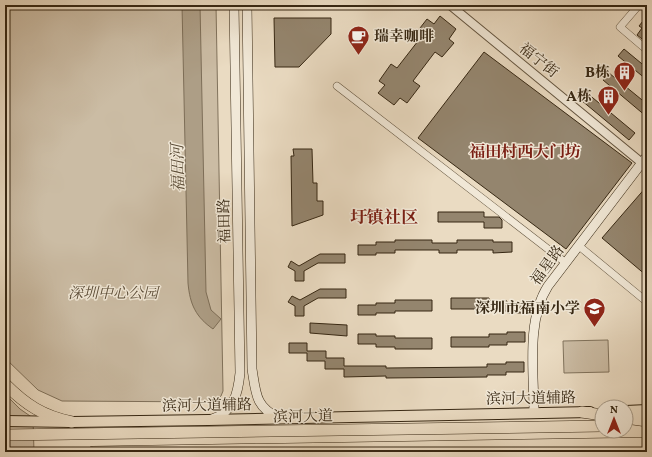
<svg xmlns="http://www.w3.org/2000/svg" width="652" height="457" viewBox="0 0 652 457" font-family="Vollkorn,'Noto Serif SC',serif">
<rect width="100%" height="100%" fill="#eadbc2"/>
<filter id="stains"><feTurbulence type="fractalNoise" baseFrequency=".005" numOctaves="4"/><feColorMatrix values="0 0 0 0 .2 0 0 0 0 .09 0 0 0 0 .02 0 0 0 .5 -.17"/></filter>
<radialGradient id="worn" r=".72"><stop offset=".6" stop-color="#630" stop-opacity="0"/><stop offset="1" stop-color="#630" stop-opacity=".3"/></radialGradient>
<g fill="#cbbca4" stroke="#80725c">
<polygon points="5,5 216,5 223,391 221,396 215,402 62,401 38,390 5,358"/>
<polygon points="608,340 609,372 564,373 563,341"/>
<polygon points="5,394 20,409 33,418 34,452 5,452"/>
</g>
<path fill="#ad9e86" stroke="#7d6e58" d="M 182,5 L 200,5 L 206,292 L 211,310 L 221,319 L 213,329 C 196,317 190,305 188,283 Z"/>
<g fill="#94856e" stroke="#362713">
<polygon points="440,16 456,29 449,39 454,43 442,57 435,52 413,81 420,86 407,103 400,98 394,105 378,93 385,85 379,81 391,64 397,68 418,41 413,37 427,19 434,24"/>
<polygon points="647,16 647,43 637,35 642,28 639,26"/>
<polygon points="274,18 331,18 331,34 299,67 275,67"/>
<polygon points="624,49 647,68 647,80 618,56"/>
<polygon points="484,52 632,163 566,249 418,138"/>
<polygon points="609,73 647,104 647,117 603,80"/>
<polygon points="587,93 635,133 629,140 581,100"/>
<polygon points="293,149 312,149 313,183 317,183 317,201 323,201 323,215 292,226 291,156 294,156"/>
<polygon points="647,186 647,212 644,215 647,218 647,276 602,238"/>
<polygon points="438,212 484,212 484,217 499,217 502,220 502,228 484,228 484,222 438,222"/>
<polygon points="395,240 432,240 432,243 457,243 457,240 493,240 493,242 512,242 512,252 493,253 493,250 457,250 457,253 439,253 439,250 395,250 395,253 376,253 376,255 358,255 358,245 376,245 376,242 395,242"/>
<polygon points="320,254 345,254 345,263 318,263 304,271 304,281 295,281 295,271 288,267 291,261 299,266"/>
<polygon points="320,289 346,289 346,298 318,298 304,306 304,316 295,316 295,306 288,302 292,296 300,300"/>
<polygon points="451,298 489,298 489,301 507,301 507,303 525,303 525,313 507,313 507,311 489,311 489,309 451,309"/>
<polygon points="395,300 432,300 432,311 395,311 395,313 376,313 376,315 358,315 358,305 376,305 376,303 395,303"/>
<polygon points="310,323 347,325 347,336 310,333"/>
<polygon points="507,332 525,332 525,342 507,342 507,345 489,345 489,347 451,347 451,337 489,337 489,334 507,334"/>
<polygon points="358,334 376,334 376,336 395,336 395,338 432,338 432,349 395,349 395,347 376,347 376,344 358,344"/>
<polygon points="289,343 307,343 307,351 326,351 326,358 344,358 344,366 386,366 386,368 487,367 487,364 506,364 506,362 524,362 524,372 506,372 506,375 487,375 487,377 386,378 386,376 344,377 344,369 325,369 325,361 307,361 307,353 289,353"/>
</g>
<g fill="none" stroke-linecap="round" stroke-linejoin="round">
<defs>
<g id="minor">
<polyline points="639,5 620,27 647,50"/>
<polyline points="337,86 566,263"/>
<polyline points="579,246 647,302"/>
</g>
<polyline id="tertiary" points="450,5 642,163"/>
<g id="secondary">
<path d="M 247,5 L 252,369 C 256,393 255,407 279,418"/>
<path d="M 534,413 C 534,373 526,320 548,286 L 647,156"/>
<path d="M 212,419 C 234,412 238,393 240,373 L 234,5"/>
</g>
<g id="primary">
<polyline points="626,411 647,410"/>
<polyline points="5,421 72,422 208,420 590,412"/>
</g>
<g id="trunk">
<path d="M 5,384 C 26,405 43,416 72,422"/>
<polyline points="582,412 602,415"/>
<polyline points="626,418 647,421"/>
<polyline points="5,435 602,426"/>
<polyline points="93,452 647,443"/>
</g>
</defs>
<use href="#minor" stroke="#63543f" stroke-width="8"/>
<use href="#tertiary" stroke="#63543f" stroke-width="10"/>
<use href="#secondary" stroke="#362713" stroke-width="10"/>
<use href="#primary" stroke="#362713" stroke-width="12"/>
<use href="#trunk" stroke="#362713" stroke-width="12"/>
<use href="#minor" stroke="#f1e8d7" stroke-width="7"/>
<use href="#tertiary" stroke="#f1e8d7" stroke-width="8"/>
<use href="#secondary" stroke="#f1e8d7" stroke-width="9"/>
<use href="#primary" stroke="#eadbc2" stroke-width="10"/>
<use href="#trunk" stroke="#eadbc2" stroke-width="11"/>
</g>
<defs>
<symbol id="cafe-pin" viewBox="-11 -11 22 30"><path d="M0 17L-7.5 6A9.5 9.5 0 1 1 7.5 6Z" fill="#8f2418" stroke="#f1e8d7"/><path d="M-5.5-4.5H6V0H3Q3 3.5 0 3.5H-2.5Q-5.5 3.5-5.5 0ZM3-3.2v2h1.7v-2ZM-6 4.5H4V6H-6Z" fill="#fff"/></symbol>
<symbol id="building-pin" viewBox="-11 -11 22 30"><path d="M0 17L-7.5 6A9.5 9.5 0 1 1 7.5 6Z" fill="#8f2418" stroke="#f1e8d7"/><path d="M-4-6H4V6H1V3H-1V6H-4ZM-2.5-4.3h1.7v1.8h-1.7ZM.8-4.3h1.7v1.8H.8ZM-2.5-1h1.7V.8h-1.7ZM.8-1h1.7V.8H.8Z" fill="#fff"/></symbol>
<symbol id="school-pin" viewBox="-11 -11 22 30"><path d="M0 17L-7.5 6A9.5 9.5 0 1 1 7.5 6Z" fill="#8f2418" stroke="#f1e8d7"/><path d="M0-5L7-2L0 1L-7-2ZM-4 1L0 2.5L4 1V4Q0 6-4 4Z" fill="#fff"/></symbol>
</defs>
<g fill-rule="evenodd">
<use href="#cafe-pin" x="346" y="24" width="25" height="34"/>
<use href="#building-pin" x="612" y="60" width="25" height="34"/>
<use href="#building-pin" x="596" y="84" width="25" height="34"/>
<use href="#school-pin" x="582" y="296" width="25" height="34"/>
</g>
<g text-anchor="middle" stroke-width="3" stroke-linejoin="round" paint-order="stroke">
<g font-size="15" font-weight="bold" fill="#362713" stroke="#f1e8d7" text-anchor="end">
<text x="374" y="41" text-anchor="start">瑞幸咖啡</text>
<text x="610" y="77">B栋</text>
<text x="592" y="101">A栋</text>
<text x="580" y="313">深圳市福南小学</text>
</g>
<g font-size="15" fill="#362713" stroke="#f1e8d7">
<text transform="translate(539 60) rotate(39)" y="5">福宁街</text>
<text transform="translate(224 221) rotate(-91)" y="5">福田路</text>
<text transform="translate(547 265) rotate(-54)" y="5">福星路</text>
<text transform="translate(531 398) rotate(-1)" y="5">滨河大道辅路</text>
<text transform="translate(207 405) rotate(-1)" y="5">滨河大道辅路</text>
<text transform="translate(303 416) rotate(-1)" y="5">滨河大道</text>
</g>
<g font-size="15" font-style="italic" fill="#5b4c37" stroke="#f1e8d7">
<text x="113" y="298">深圳中心公园</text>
</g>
<g font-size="16" font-weight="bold" fill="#7a1f14" stroke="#f1e8d7">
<text x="525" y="157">福田村西大门坊</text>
</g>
<g font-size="16" font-style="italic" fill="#5a4b36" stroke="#f1e8d7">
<text transform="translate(177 168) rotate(-91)" y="6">福田河</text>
</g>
<g font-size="17" font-weight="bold" fill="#7a1f14" stroke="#f1e8d7">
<text x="384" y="223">圩镇社区</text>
</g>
</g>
<rect width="652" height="457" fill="none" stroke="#eadbc2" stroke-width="20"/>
<rect x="6" y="6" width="640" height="445" fill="none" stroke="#362713" stroke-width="2"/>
<rect x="10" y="10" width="632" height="437" fill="none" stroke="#362713"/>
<g transform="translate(614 419)"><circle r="19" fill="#f1e8d7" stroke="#a69b89"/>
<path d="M0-3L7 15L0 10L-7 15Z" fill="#8f2418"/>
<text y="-6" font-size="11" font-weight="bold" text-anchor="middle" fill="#362713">N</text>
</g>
<rect width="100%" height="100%" filter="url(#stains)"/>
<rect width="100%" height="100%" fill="url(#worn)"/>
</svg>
